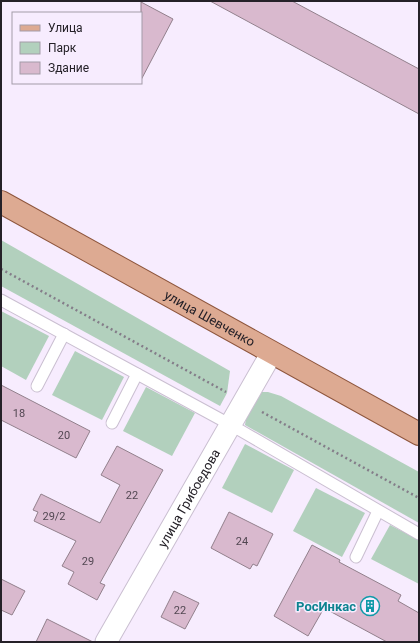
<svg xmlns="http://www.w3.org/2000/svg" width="420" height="643" viewBox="0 0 420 643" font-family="Roboto,sans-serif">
<rect width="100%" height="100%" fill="#f7ecfe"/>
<g fill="#b2d0bd">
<polygon points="1,240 230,371 227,393 220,406 1,286"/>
<polygon points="1,311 49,336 26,380 1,366"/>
<polygon points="75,351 124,377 102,420 52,395"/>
<polygon points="146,387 195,413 172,456 123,431"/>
<polygon points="260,392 268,392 281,396 419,472 419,523 245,425 248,404"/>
<polygon points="245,444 294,470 272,513 222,488"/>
<polygon points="316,488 365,513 342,557 293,531"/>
<polygon points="390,525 419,540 419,584 371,559"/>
</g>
<g fill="#d9b9ce" stroke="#92808c">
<polygon points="210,1 292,1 419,69 419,114"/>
<polygon points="141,2 173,19 141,80"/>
<polygon points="1,385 90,431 76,458 1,420"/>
<polygon points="117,446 163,470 100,583 105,585 97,600 68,584 74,572 62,566 76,541 34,521 38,512 33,510 41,494 100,523 120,485 101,475"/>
<polygon points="229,512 273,534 257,566 253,564 250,569 211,548"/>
<polygon points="312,545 340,560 339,562 401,595 398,601 419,613 419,642 387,642 324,608 308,636 274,616"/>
<polygon points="1,579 25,591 12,615 1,610"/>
<polygon points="174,591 199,603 185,629 161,617"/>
<polygon points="47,619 93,642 36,642"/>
</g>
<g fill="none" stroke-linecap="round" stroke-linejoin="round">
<defs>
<g id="service">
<polyline points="1,300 231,425 419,534"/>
<polyline points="37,386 64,334"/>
<polyline points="112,423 137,374"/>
<polyline points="356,557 378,511"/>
</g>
<g id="minor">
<path id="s1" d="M 106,642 L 271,354"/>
</g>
<g id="primary">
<path id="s2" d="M 1,202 L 419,434"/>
</g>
</defs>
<use href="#service" stroke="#cabfd1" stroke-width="13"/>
<use href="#minor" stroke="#cabfd1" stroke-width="23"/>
<use href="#primary" stroke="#8e563d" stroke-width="24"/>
<g stroke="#847d89" stroke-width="2.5" stroke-dasharray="2 3" stroke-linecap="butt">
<polyline points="1,269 226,392"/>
<polyline points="262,412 419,498"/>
</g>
<use href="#service" stroke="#fff" stroke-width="11"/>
<use href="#minor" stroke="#fff" stroke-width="21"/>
<use href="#primary" stroke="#ddaa92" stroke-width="22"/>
</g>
<defs>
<symbol id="building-ring" viewBox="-11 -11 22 22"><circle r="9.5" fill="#f7ecfe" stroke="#0f9aa8" stroke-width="1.5"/><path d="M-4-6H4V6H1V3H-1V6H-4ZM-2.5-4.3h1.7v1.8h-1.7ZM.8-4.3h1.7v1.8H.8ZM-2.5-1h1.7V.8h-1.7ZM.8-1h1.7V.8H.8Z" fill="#0f9aa8"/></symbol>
</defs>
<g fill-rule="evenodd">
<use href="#building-ring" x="359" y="595" width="22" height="22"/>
</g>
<g text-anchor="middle" stroke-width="3" stroke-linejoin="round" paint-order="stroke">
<g font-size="11" fill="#524752">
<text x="19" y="417">18</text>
<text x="64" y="439">20</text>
<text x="132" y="499">22</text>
<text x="54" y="520">29/2</text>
<text x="242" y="545">24</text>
<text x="88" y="565">29</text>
<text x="180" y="614">22</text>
</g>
<g font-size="13" fill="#252128" stroke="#f7ecfe">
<text dy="5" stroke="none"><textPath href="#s2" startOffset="239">улица Шевченко</textPath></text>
<text dy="5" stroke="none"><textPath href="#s1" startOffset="166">улица Грибоедова</textPath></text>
</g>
<g font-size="13" font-weight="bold" fill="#0d838f" stroke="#f7ecfe" text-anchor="end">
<text x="356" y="611">РосИнкас</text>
</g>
</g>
<rect width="420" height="643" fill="none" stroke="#252128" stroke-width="4"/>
<rect x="12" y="12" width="130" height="72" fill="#f7ecfe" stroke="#a39ba8"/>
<rect x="20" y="25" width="20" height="6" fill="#ddaa92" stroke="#a39ba8"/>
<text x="48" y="32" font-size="12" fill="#252128">Улица</text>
<rect x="20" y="42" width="20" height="12" fill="#b2d0bd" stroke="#a39ba8"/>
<text x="48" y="52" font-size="12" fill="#252128">Парк</text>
<rect x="20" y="62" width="20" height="12" fill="#d9b9ce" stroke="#a39ba8"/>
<text x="48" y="72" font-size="12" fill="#252128">Здание</text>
</svg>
